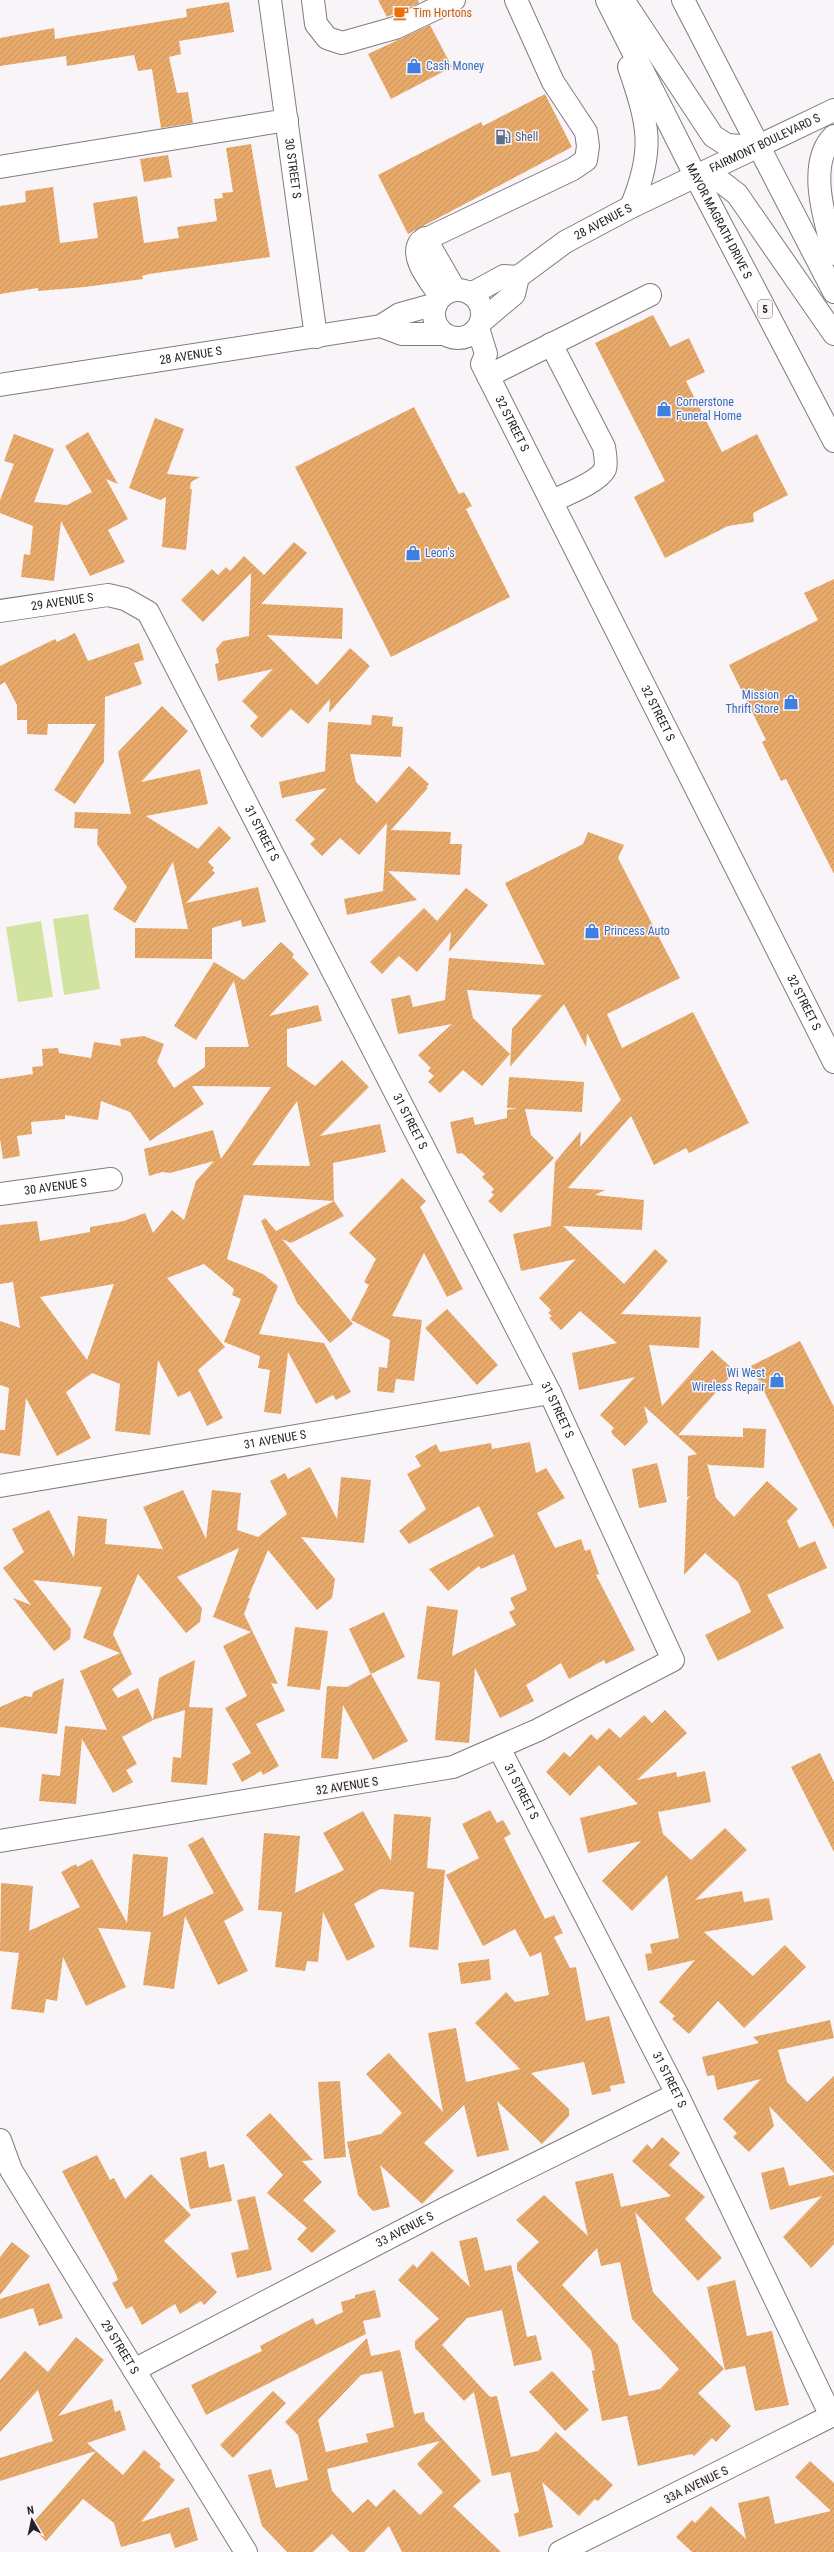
<svg xmlns="http://www.w3.org/2000/svg" width="834" height="2552" viewBox="0 0 834 2552" font-family="'Roboto Condensed',sans-serif">
<defs>
<pattern id="building-hatch" width="6" height="6" patternUnits="userSpaceOnUse"><rect width="6" height="6" fill="#e8aa6a"/><path d="M-1 1l2-2M0 6l6-6M5 7l2-2" fill="none" stroke="#c7925c"/></pattern>
</defs>
<rect width="100%" height="100%" fill="#f9f4f8"/>
<g fill="#d3e3a1">
<polygon points="88,914 100,989 64,995 53,919"/>
<polygon points="41,921 53,997 18,1002 6,927"/>
</g>
<g fill="url(#building-hatch)" fill-rule="evenodd">
<polygon points="378,0 418,0 419,3 387,17"/>
<polygon points="229,2 234,32 179,41 181,54 169,57 177,93 188,92 193,123 161,128 152,69 138,71 134,55 67,66 66,56 0,66 0,38 54,28 55,39 187,17 186,9"/>
<polygon points="430,25 452,67 391,99 368,54"/>
<polygon points="545,94 572,147 408,234 378,175 481,122 483,126"/>
<polygon points="251,144 270,257 149,274 142,276 143,279 85,287 38,291 38,288 0,294 0,206 26,202 25,191 53,187 60,243 98,238 93,203 137,196 144,243 179,238 177,227 217,221 214,199 223,198 222,193 233,192 226,148"/>
<polygon points="168,155 172,177 144,182 140,159"/>
<polygon points="653,315 670,347 689,338 705,372 686,381 722,452 757,434 788,495 753,513 754,522 728,526 665,558 634,497 665,481 595,343"/>
<polygon points="414,407 459,494 464,492 472,506 466,509 510,597 391,657 295,467"/>
<polygon points="155,418 184,429 167,474 200,477 191,482 190,489 192,489 186,550 162,547 166,497 160,500 129,488"/>
<polygon points="88,432 118,484 106,479 128,519 108,530 125,562 90,576 61,521 54,581 21,577 24,554 30,555 33,526 0,513 0,500 14,464 4,461 14,434 54,449 34,502 67,505 92,492 65,446"/>
<polygon points="294,542 307,553 261,604 343,608 342,639 267,635 317,685 350,648 370,666 329,713 330,699 308,724 291,709 262,738 250,726 258,717 242,701 273,669 218,681 215,664 219,663 216,649 223,641 249,636 251,573 203,622 181,600 212,569 218,575 226,567 230,571 244,556 264,575"/>
<polygon points="834,579 834,874 786,779 781,781 762,742 766,740 729,665 818,620 804,593"/>
<polygon points="75,633 88,661 139,643 144,660 134,663 142,684 105,697 104,762 75,804 54,790 96,724 48,724 47,735 27,734 27,720 17,720 17,705 5,682 0,685 0,666 55,639 57,642"/>
<polygon points="162,706 188,731 141,782 200,769 208,804 146,816 198,849 219,826 231,838 208,862 214,868 212,870 215,873 186,903 258,887 266,922 242,927 241,920 212,928 212,959 135,958 135,928 188,929 173,862 135,923 113,909 127,887 97,844 98,829 74,828 75,812 131,814 118,752"/>
<polygon points="372,715 393,717 392,726 403,727 401,757 350,754 356,782 377,803 409,766 429,784 426,787 428,788 391,830 451,832 450,844 462,844 460,875 388,871 417,900 347,915 344,899 383,891 387,823 359,855 340,838 322,856 310,844 315,839 295,820 327,788 282,798 279,782 325,771 328,722 371,725"/>
<polygon points="588,832 624,845 618,858 680,978 607,1014 622,1048 693,1012 749,1123 689,1153 686,1148 654,1165 631,1116 568,1188 605,1190 595,1195 644,1200 642,1230 563,1226 624,1284 655,1249 668,1261 621,1314 701,1317 699,1348 649,1345 662,1406 712,1350 735,1371 678,1435 743,1437 743,1428 766,1429 764,1468 709,1465 707,1463 716,1498 734,1517 767,1481 798,1509 787,1521 799,1548 815,1541 827,1568 767,1595 784,1628 718,1661 705,1635 751,1612 738,1582 705,1553 684,1575 687,1500 690,1496 687,1497 688,1456 697,1454 644,1406 648,1422 625,1446 613,1435 611,1431 614,1428 600,1415 635,1377 579,1390 572,1353 617,1343 580,1311 561,1330 549,1318 552,1316 548,1313 551,1310 539,1298 576,1259 521,1271 513,1234 551,1226 555,1162 581,1131 580,1147 621,1100 587,1033 586,1047 564,1004 510,1067 512,1029 542,995 467,990 473,1018 510,1054 482,1086 463,1070 440,1093 428,1082 434,1076 428,1071 431,1068 418,1055 452,1024 398,1034 391,999 410,995 413,1007 445,1000 449,958 545,965 505,883 583,844"/>
<polygon points="466,888 488,905 449,952 451,932 417,972 399,956 382,974 370,962 424,908 437,921"/>
<path d="M 281,942 L 294,954 L 292,957 L 309,974 L 269,1016 L 318,1005 L 322,1021 L 287,1029 L 287,1066 L 315,1086 L 342,1060 L 369,1087 L 320,1136 L 380,1124 L 386,1152 L 333,1163 L 334,1201 L 344,1216 L 291,1243 L 282,1239 L 353,1324 L 330,1343 L 297,1303 L 261,1221 L 265,1218 L 276,1231 L 334,1201 L 244,1195 L 227,1259 L 263,1274 L 278,1286 L 259,1334 L 324,1343 L 351,1392 L 336,1400 L 333,1395 L 316,1404 L 288,1352 L 281,1414 L 264,1412 L 270,1370 L 258,1368 L 260,1356 L 224,1342 L 241,1299 L 232,1295 L 234,1289 L 204,1264 L 167,1278 L 225,1347 L 198,1370 L 223,1418 L 207,1426 L 190,1391 L 178,1397 L 158,1360 L 150,1435 L 115,1431 L 120,1384 L 92,1373 L 66,1392 L 91,1438 L 57,1456 L 26,1398 L 20,1456 L 0,1453 L 0,1430 L 5,1430 L 9,1388 L 0,1385 L 0,1321 L 20,1328 L 13,1282 L 0,1284 L 0,1225 L 37,1221 L 40,1241 L 90,1232 L 90,1227 L 124,1221 L 145,1213 L 153,1233 L 172,1210 L 184,1220 L 196,1181 L 214,1161 L 170,1173 L 162,1172 L 149,1176 L 144,1149 L 213,1130 L 221,1159 L 271,1087 L 192,1086 L 204,1104 L 150,1141 L 130,1112 L 101,1101 L 98,1120 L 65,1115 L 65,1119 L 31,1122 L 32,1134 L 17,1136 L 20,1156 L 3,1159 L 0,1139 L 0,1079 L 33,1074 L 32,1067 L 43,1066 L 42,1049 L 58,1048 L 59,1053 L 91,1058 L 94,1042 L 121,1046 L 120,1039 L 144,1036 L 164,1044 L 157,1062 L 174,1088 L 205,1067 L 205,1047 L 249,1047 L 234,981 L 196,1040 L 174,1026 L 214,962 L 244,980 ZM 297,1101 L 310,1166 L 252,1165 ZM 114,1284 L 87,1360 L 40,1297 Z"/>
<polygon points="509,1077 584,1082 582,1112 525,1109 531,1135 554,1158 501,1213 488,1201 494,1195 491,1192 494,1189 482,1177 485,1174 462,1153 457,1154 450,1122 473,1117 475,1125 507,1118 507,1110 517,1108 507,1108"/>
<polygon points="402,1178 426,1201 420,1207 463,1289 447,1297 424,1253 392,1316 422,1320 414,1381 396,1379 394,1393 377,1391 379,1367 387,1368 390,1340 351,1320 369,1285 364,1282 376,1259 349,1233"/>
<polygon points="447,1309 498,1365 477,1385 425,1328"/>
<polygon points="800,1341 834,1407 834,1529 751,1366"/>
<polygon points="530,1442 536,1473 546,1468 565,1498 537,1513 555,1548 581,1539 585,1551 590,1549 599,1574 596,1575 635,1650 606,1664 604,1660 569,1679 561,1663 526,1685 534,1701 500,1718 475,1668 469,1743 435,1740 440,1682 417,1679 427,1606 458,1610 452,1656 516,1625 509,1612 515,1609 510,1598 527,1590 514,1554 481,1569 479,1566 448,1591 429,1569 494,1536 479,1506 409,1544 399,1531 426,1509 407,1474 421,1466 415,1456 436,1444 440,1452 491,1443 492,1449"/>
<polygon points="657,1463 667,1502 639,1508 632,1469"/>
<polygon points="310,1467 337,1519 341,1477 371,1480 364,1543 301,1537 335,1579 332,1598 317,1610 268,1550 248,1598 250,1598 244,1614 278,1684 271,1683 285,1711 256,1724 279,1766 263,1775 261,1771 242,1782 232,1764 251,1753 225,1708 247,1696 223,1646 251,1632 213,1617 239,1548 177,1577 202,1608 200,1622 186,1633 138,1574 113,1634 132,1674 112,1689 118,1698 138,1688 153,1720 122,1737 137,1764 126,1770 133,1782 113,1793 82,1739 76,1804 39,1801 42,1774 60,1776 65,1726 107,1730 80,1671 120,1653 83,1638 102,1587 33,1580 71,1629 70,1639 54,1651 13,1598 31,1605 3,1568 24,1552 12,1529 49,1510 74,1558 78,1516 107,1519 105,1544 163,1549 143,1507 183,1490 206,1539 212,1490 241,1493 237,1530 258,1537 287,1514 270,1481 285,1473 288,1479"/>
<polygon points="384,1612 405,1657 371,1674 349,1629"/>
<polygon points="295,1627 328,1631 320,1690 287,1686"/>
<polygon points="195,1660 189,1707 213,1708 207,1785 171,1782 173,1757 181,1758 185,1710 153,1720 159,1678"/>
<polygon points="371,1674 408,1741 373,1760 343,1705 338,1759 321,1758 327,1686 347,1687"/>
<polygon points="64,1678 57,1734 0,1727 0,1707 25,1696 32,1697 33,1692"/>
<polygon points="665,1710 687,1733 637,1780 676,1772 677,1777 705,1771 711,1802 658,1812 663,1834 691,1860 725,1828 747,1850 695,1900 742,1891 744,1902 769,1898 773,1920 704,1932 753,1976 785,1945 806,1967 744,2028 718,2001 689,2034 672,2019 675,2016 659,2002 695,1960 648,1971 645,1954 652,1953 650,1944 679,1938 667,1875 632,1911 602,1881 641,1841 588,1853 580,1818 638,1804 599,1765 570,1796 546,1772 564,1752 570,1757 591,1734 597,1740 609,1728 620,1738 644,1715 652,1723"/>
<polygon points="820,1753 834,1782 834,1852 791,1767"/>
<polygon points="490,1810 497,1823 503,1820 511,1834 504,1838 545,1919 554,1915 563,1933 554,1937 570,1968 576,1967 586,2021 609,2016 625,2083 610,2086 611,2091 592,2095 584,2062 531,2073 569,2109 569,2116 542,2144 497,2101 509,2150 477,2157 464,2105 424,2143 454,2171 422,2204 380,2165 390,2207 373,2211 358,2195 347,2142 381,2134 402,2113 366,2074 389,2053 443,2112 428,2033 456,2028 466,2082 520,2069 475,2023 506,1992 515,2002 549,1995 541,1952 530,1957 515,1929 483,1946 446,1875 479,1858 462,1824"/>
<polygon points="363,1811 391,1861 394,1814 431,1817 427,1868 445,1870 438,1950 409,1947 414,1892 380,1889 354,1904 375,1947 347,1961 323,1912 318,1962 307,1961 305,1971 275,1967 282,1912 258,1910 264,1833 300,1836 295,1893 344,1870 323,1833"/>
<polygon points="203,1837 244,1910 224,1921 248,1971 218,1985 185,1916 174,1989 143,1985 151,1932 98,1928 126,1987 86,2006 63,1957 57,2001 46,1999 44,2013 11,2009 19,1953 0,1951 1,1883 33,1886 29,1931 80,1907 61,1872 76,1864 77,1867 92,1859 127,1923 133,1854 168,1857 163,1917 214,1893 188,1845"/>
<polygon points="489,1959 491,1980 461,1984 458,1963"/>
<polygon points="830,2020 834,2038 778,2050 787,2082 807,2102 834,2076 834,2173 769,2106 774,2126 749,2152 733,2137 737,2133 723,2119 761,2079 717,2090 714,2075 707,2076 702,2057 759,2043 753,2037"/>
<polygon points="340,2081 346,2157 324,2159 318,2082"/>
<polygon points="270,2113 313,2160 302,2161 322,2182 303,2200 336,2231 312,2253 297,2239 307,2228 267,2193 283,2175 246,2135"/>
<path d="M 662,2137 L 680,2153 L 669,2165 L 705,2197 L 685,2219 L 722,2258 L 698,2281 L 635,2212 L 653,2292 L 724,2369 L 698,2393 L 731,2426 L 716,2442 L 712,2438 L 694,2456 L 692,2454 L 638,2466 L 627,2416 L 602,2421 L 592,2371 L 595,2370 L 591,2350 L 517,2270 L 517,2263 L 539,2242 L 516,2220 L 544,2195 L 588,2236 L 575,2182 L 613,2173 L 621,2207 L 671,2196 L 632,2161 L 647,2144 L 652,2149 ZM 597,2248 L 601,2266 L 620,2262 L 632,2319 L 679,2369 L 660,2389 L 629,2396 L 618,2345 L 562,2285 Z"/>
<polygon points="206,2151 209,2168 224,2164 232,2201 190,2209 180,2158"/>
<polygon points="97,2155 110,2180 114,2178 125,2199 151,2174 191,2215 164,2241 217,2292 204,2305 201,2301 180,2314 175,2304 142,2325 132,2306 126,2309 112,2283 118,2280 115,2272 62,2171"/>
<polygon points="784,2167 789,2186 834,2175 834,2244 811,2268 783,2237 822,2196 770,2210 761,2173"/>
<polygon points="255,2196 272,2270 237,2278 231,2253 249,2249 237,2200"/>
<polygon points="477,2237 485,2271 511,2265 527,2337 536,2335 542,2360 514,2366 502,2310 467,2318 442,2345 490,2397 497,2396 511,2457 538,2451 556,2432 613,2485 598,2501 595,2499 579,2516 542,2482 553,2527 519,2537 514,2514 519,2512 510,2472 492,2476 474,2392 464,2401 415,2348 415,2341 439,2319 398,2280 413,2264 417,2268 432,2251 470,2287 459,2241"/>
<polygon points="12,2242 30,2256 0,2295 0,2257"/>
<polygon points="735,2280 747,2336 772,2331 789,2405 755,2411 745,2366 725,2370 707,2287"/>
<polygon points="49,2283 63,2318 39,2326 33,2308 0,2319 0,2299"/>
<polygon points="375,2290 381,2317 363,2321 366,2334 206,2415 191,2385 262,2351 260,2346 313,2318 316,2325 343,2312 341,2302 355,2298 355,2295"/>
<polygon points="76,2337 104,2360 58,2416 112,2399 115,2412 120,2410 126,2430 87,2443 123,2475 144,2450 161,2464 159,2467 175,2480 141,2522 189,2507 198,2540 175,2548 170,2533 121,2547 114,2523 83,2499 46,2541 30,2526 96,2451 0,2481 0,2458 53,2441 38,2390 0,2432 0,2380 25,2351 48,2372"/>
<path d="M 367,2338 L 371,2356 L 400,2350 L 414,2414 L 424,2412 L 425,2420 L 481,2481 L 453,2506 L 501,2552 L 402,2552 L 389,2526 L 364,2552 L 350,2552 L 332,2534 L 313,2552 L 287,2552 L 262,2526 L 248,2475 L 271,2469 L 276,2488 L 308,2480 L 298,2435 L 285,2422 ZM 382,2371 L 394,2427 L 366,2434 L 368,2442 L 326,2452 L 318,2420 L 361,2375 ZM 440,2441 L 417,2464 L 443,2492 L 420,2515 L 394,2489 L 376,2507 L 368,2499 L 353,2513 L 332,2491 L 327,2469 Z"/>
<polygon points="552,2371 589,2410 565,2431 529,2392"/>
<polygon points="273,2391 286,2403 233,2458 220,2445"/>
<polygon points="810,2461 834,2483 834,2552 692,2552 676,2537 692,2520 695,2523 711,2506 746,2539 738,2503 769,2496 775,2524 831,2511 795,2477"/>
</g>
<g fill="none" stroke-linecap="round" stroke-linejoin="round">
<defs>
<g id="minor">
<path id="s1" d="M 270,0 L 316,337"/>
<polyline points="313,0 316,24 327,38 342,43 395,28 454,0"/>
<polyline points="0,167 287,120"/>
<polyline points="425,238 455,290"/>
<circle cx="458" cy="314" r="24"/>
<polyline points="471,294 504,276 518,277"/>
<path d="M 441,297 C 432,283 409,258 420,242 L 573,169 L 586,160 L 588,146 L 586,132 L 553,82 L 516,0"/>
<path id="s2" d="M 482,321 L 514,294 L 518,277 L 565,242 L 631,207 L 834,110"/>
<polyline points="381,326 402,334 443,334"/>
<path id="s3" d="M 478,328 L 486,354 L 482,364 L 834,1062"/>
<path d="M 551,344 L 604,447 C 605,454 607,462 605,469 C 599,482 565,495 552,501"/>
<polyline points="488,376 650,295"/>
<path id="s4" d="M 0,385 L 381,326 L 400,314 L 436,304"/>
<path id="s5" d="M 0,611 L 108,595 L 125,599 L 148,612 L 550,1393 L 673,1660 L 538,1730 L 453,1767 L 0,1841"/>
<path id="s6" d="M 0,1194 L 111,1179"/>
<path id="s7" d="M 0,1486 L 550,1393"/>
<path id="s8" d="M 499,1748 L 677,2094 L 831,2416 L 560,2552"/>
<path id="s9" d="M 0,2140 L 11,2170 L 246,2552"/>
<path id="s10" d="M 134,2370 L 448,2207 L 677,2094"/>
</g>
<g id="major">
<path id="s11" d="M 607,0 L 696,177 L 834,441"/>
<polyline points="623,0 713,136 727,145 758,147"/>
<polyline points="683,0 834,292"/>
<path d="M 629,67 C 649,125 655,150 631,207"/>
<path d="M 834,136 C 806,163 825,221 834,254"/>
<polyline points="696,177 720,181 737,194 834,334"/>
</g>
</defs>
<use href="#minor" stroke="#807b80" stroke-width="24"/>
<use href="#major" stroke="#807b80" stroke-width="24"/>
<use href="#minor" stroke="#fff" stroke-width="22"/>
<use href="#major" stroke="#fff" stroke-width="22"/>
</g>
<defs>
<symbol id="cafe-bare" viewBox="-9 -9 18 18"><path d="M-5.5-4.5H6V0H3Q3 3.5 0 3.5H-2.5Q-5.5 3.5-5.5 0ZM3-3.2v2h1.7v-2ZM-6 4.5H4V6H-6Z" fill="#e8710a" stroke="#f9f4f8" stroke-width="2.5" paint-order="stroke"/></symbol>
<symbol id="shop-bare" viewBox="-9 -9 18 18"><path d="M-5-2.5h2.3a2.7 3.5 0 0 1 5.4 0H5L5.5 6h-11ZM-1.5-2.5h3a1.5 2.3 0 0 0-3 0Z" fill="#3f7fe0" stroke="#f9f4f8" stroke-width="2.5" paint-order="stroke"/></symbol>
<symbol id="fuel-bare" viewBox="-9 -9 18 18"><path d="M-5.5-6h7V0h2V4h1.3V-2.5L3-4.5l.8-.8L6-3V5H2.5V1h-1V6h-7ZM-4.2-4.7v3.2H.2V-4.7Z" fill="#5c6f8a" stroke="#f9f4f8" stroke-width="2.5" paint-order="stroke"/></symbol>
</defs>
<g fill-rule="evenodd">
<use href="#cafe-bare" x="390" y="2" width="22" height="22"/>
<use href="#shop-bare" x="403" y="55" width="22" height="22"/>
<use href="#fuel-bare" x="492" y="126" width="22" height="22"/>
<use href="#shop-bare" x="653" y="398" width="22" height="22"/>
<use href="#shop-bare" x="402" y="542" width="22" height="22"/>
<use href="#shop-bare" x="780" y="691" width="22" height="22"/>
<use href="#shop-bare" x="581" y="920" width="22" height="22"/>
<use href="#shop-bare" x="766" y="1369" width="22" height="22"/>
</g>
<g text-anchor="middle" stroke-width="3" stroke-linejoin="round" paint-order="stroke">
<rect fill="#f9f4f8" stroke="#646164" stroke-width="1" x="758" y="300" width="14" height="18" rx="3"/>
<g font-size="11" font-weight="bold" fill="#242224">
<text x="765" y="313">5</text>
</g>
<g font-size="12" fill="#c56008" stroke="#f9f4f8" text-anchor="start">
<text x="413" y="17">Tim Hortons</text>
</g>
<g font-size="12" fill="#366cbe" stroke="#f9f4f8" text-anchor="start">
<text x="426" y="70">Cash Money</text>
<text x="676" y="406">Cornerstone<tspan x="676" dy="14">Funeral Home</tspan></text>
<text x="425" y="557">Leon's</text>
<text x="779" y="699" text-anchor="end">Mission<tspan x="779" dy="14">Thrift Store</tspan></text>
<text x="604" y="935">Princess Auto</text>
<text x="765" y="1377" text-anchor="end">Wi West<tspan x="765" dy="14">Wireless Repair</tspan></text>
</g>
<g font-size="12" fill="#4e5e75" stroke="#f9f4f8" text-anchor="start">
<text x="515" y="141">Shell</text>
</g>
<g font-size="12" fill="#242224" stroke="#f9f4f8">
<text dy="4" stroke="none"><textPath href="#s2" startOffset="341">FAIRMONT BOULEVARD S</textPath></text>
<text dy="4" stroke="none"><textPath href="#s1" startOffset="170">30 STREET S</textPath></text>
<text dy="4" stroke="none"><textPath href="#s11" startOffset="248">MAYOR MAGRATH DRIVE S</textPath></text>
<text dy="4" stroke="none"><textPath href="#s2" startOffset="161">28 AVENUE S</textPath></text>
<text dy="4" stroke="none"><textPath href="#s4" startOffset="193">28 AVENUE S</textPath></text>
<text dy="4" stroke="none"><textPath href="#s3" startOffset="105">32 STREET S</textPath></text>
<text dy="4" stroke="none"><textPath href="#s5" startOffset="63">29 AVENUE S</textPath></text>
<text dy="4" stroke="none"><textPath href="#s3" startOffset="429">32 STREET S</textPath></text>
<text dy="4" stroke="none"><textPath href="#s5" startOffset="402">31 STREET S</textPath></text>
<text dy="4" stroke="none"><textPath href="#s3" startOffset="753">32 STREET S</textPath></text>
<text dy="4" stroke="none"><textPath href="#s5" startOffset="726">31 STREET S</textPath></text>
<text dy="4" stroke="none"><textPath href="#s6" startOffset="56">30 AVENUE S</textPath></text>
<text dy="4" stroke="none"><textPath href="#s5" startOffset="1050">31 STREET S</textPath></text>
<text dy="4" stroke="none"><textPath href="#s7" startOffset="279">31 AVENUE S</textPath></text>
<text transform="translate(347 1786) rotate(-9)" y="4">32 AVENUE S</text>
<text dy="4" stroke="none"><textPath href="#s8" startOffset="49">31 STREET S</textPath></text>
<text dy="4" stroke="none"><textPath href="#s8" startOffset="373">31 STREET S</textPath></text>
<text dy="4" stroke="none"><textPath href="#s10" startOffset="305">33 AVENUE S</textPath></text>
<text dy="4" stroke="none"><textPath href="#s9" startOffset="240">29 STREET S</textPath></text>
<text transform="translate(696 2485) rotate(-26)" y="4">33A AVENUE S</text>
</g>
</g>
<g transform="translate(32 2520) rotate(351)" stroke="#f9f4f8" stroke-width="3" paint-order="stroke">
<path d="M0-3L7 15L0 10L-7 15Z" fill="#242224"/>
<text y="-6" font-size="11" font-weight="bold" text-anchor="middle" fill="#242224">N</text>
</g>
</svg>
